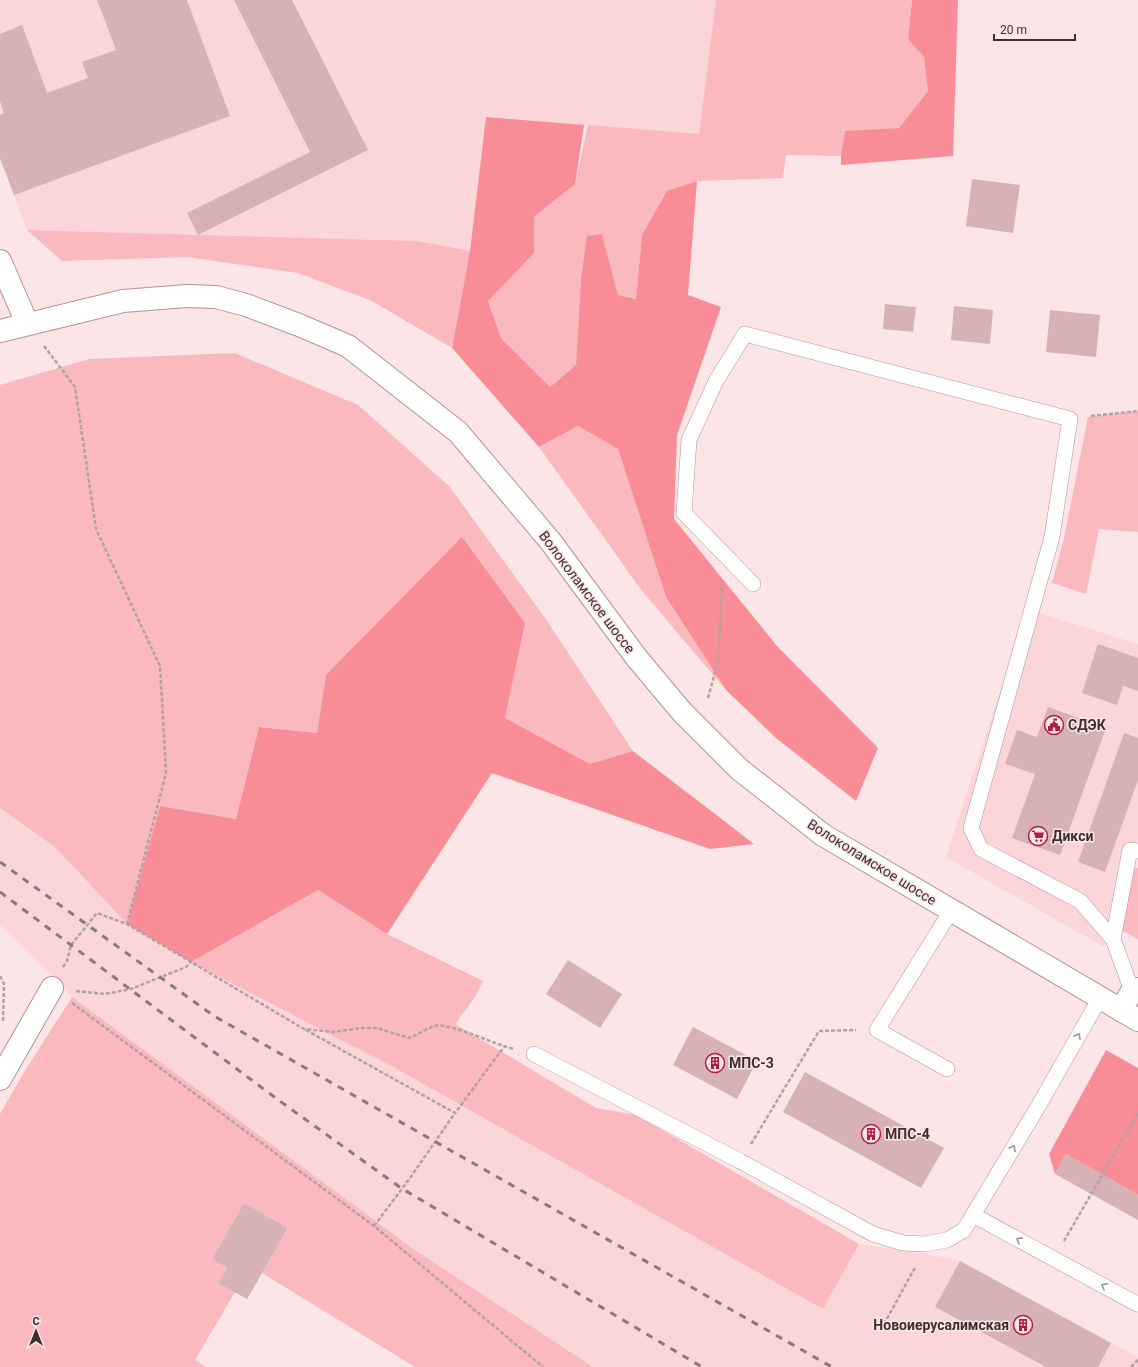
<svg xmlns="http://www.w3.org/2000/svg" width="1138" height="1367" viewBox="0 0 1138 1367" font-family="Roboto,sans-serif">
<rect width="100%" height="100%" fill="#fce5e7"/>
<g fill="#fbd6d9">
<polygon points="0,0 716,0 699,135 486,117 470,251 418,241 27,230 0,158"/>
<polygon points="1027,609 1138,644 1138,845 1135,868 1121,930 1104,947 946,857"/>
<polygon points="0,808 55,847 127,924 191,962 395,1068 823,1309 859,1244 923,1253 960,1261 1138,1357 1138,1367 593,1367 412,1248 72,997 0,925"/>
</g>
<g fill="#fab9be">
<polygon points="716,0 912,0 908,39 924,57 928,91 899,128 845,132 841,156 786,155 783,178 697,181 668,191 642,235 636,299 618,295 602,234 581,279 576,365 550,387 501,338 488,301 534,253 534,217 575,184 588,125 699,134"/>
<polygon points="27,230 418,241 470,251 452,348 372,301 298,273 187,257 62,261"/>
<polygon points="235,353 358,405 449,486 543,615 633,751 590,764 505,718 525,623 326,675 317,733 259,727 236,819 160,806 127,924 55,847 0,808 0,385 89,359"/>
<polygon points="1138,411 1138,532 1099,529 1086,594 1052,583 1064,538 1088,417"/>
<polygon points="578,426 618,449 666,597 726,690 642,591 539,447"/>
<polygon points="1135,868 1138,868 1138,939 1121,930"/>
<polygon points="318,890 387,934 483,981 475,997 455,1024 596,1108 636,1115 859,1244 823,1309 395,1068 191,962"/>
<polygon points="72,997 412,1248 593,1367 415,1367 262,1273 288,1228 244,1203 212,1259 227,1268 218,1283 235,1292 195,1360 206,1367 0,1367 0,1114 23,1074"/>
</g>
<g fill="#f88d98">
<polygon points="912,0 958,0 953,156 841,165 841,156 845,131 899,128 928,91 924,57 908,39"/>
<polygon points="486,117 584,125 575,184 534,217 534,253 488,301 501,338 550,387 576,365 581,279 587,236 602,234 618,295 636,299 642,235 667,191 697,181 688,295 721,307 677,435 674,519 777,646 878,748 856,801 776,738 726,690 666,597 618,449 578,426 539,447 452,348 470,251"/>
<polygon points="462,537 525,623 505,718 590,764 633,751 754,844 710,849 492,773 387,934 318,890 191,962 127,924 160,806 236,819 259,727 317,733 326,675"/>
<polygon points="1106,1050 1138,1068 1138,1195 1066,1154 1055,1174 1049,1154"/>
</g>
<g fill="#d6b2b4">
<polygon points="97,0 187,0 230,116 14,195 0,158 0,115 4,113 0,101 0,34 22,25 47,93 88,78 82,62 116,50"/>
<polygon points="234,0 292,0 368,150 198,235 187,213 310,152"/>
<polygon points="972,179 1020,185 1013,233 966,226"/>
<polygon points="885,304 916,307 913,332 883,329"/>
<polygon points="954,306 993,310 990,344 951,340"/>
<polygon points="1050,310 1100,315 1096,357 1046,352"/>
<polygon points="1098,644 1138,658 1138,691 1123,686 1117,705 1082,693"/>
<polygon points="1048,707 1106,728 1060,855 1012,838 1035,774 1005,764 1017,730 1037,737"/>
<polygon points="1124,733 1138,738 1138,780 1105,872 1078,862"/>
<polygon points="568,960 622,994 600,1028 546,994"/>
<polygon points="693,1027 757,1061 737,1099 673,1065"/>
<polygon points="805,1072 944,1148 921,1188 783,1112"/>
<polygon points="1066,1154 1138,1195 1138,1220 1055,1174"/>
<polygon points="244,1203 288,1228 247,1299 218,1283 227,1268 212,1259"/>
<polygon points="960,1261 1111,1343 1098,1367 1046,1367 935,1307"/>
</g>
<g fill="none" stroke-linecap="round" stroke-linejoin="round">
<defs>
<g id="lane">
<polyline points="753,584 684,513 689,440 716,381 745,334 1070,419 1052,537 971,828 981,849 1080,901 1113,939 1132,991"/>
<polyline points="1113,939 1130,850 1138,851"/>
<polyline points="1100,998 1039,1105 973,1215 1137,1304 1138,1303"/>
<polyline points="534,1054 740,1161 873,1234 903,1243 925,1244 947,1240 964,1230 973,1215"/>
<polyline points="947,1069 877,1030 951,911"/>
</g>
<g id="street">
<polyline points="1121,1010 1132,991 1138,989"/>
<polyline points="0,1079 52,988"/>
</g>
<polyline id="secondary" points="0,261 27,323"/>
<polyline id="primary" points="0,331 123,301 187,296 216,297 246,305 299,325 348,346 458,432 551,542 636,657 682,712 739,769 823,835 1138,1020"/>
</defs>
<use href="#lane" stroke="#b49294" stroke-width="16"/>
<use href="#street" stroke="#b49294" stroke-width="24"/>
<use href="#secondary" stroke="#b49294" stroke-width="24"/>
<use href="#primary" stroke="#b49294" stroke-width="24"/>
<g stroke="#b4a1a2" stroke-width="2.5" stroke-dasharray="4 2" stroke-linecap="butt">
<polyline points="44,346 75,387 96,529 160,666 166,773 127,924"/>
<polyline points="1091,416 1138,411"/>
<polyline points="708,698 718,662 722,584"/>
<path d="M 63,967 L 67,961 L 71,945 L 97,913 L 127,924 L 304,1029 L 333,1032 L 361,1028 L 377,1028 L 409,1038 C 417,1035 426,1029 434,1026 C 450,1022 495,1045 514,1049"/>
<polyline points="0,976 4,984 3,1023"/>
<polyline points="76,991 105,994 131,989 186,967 191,962"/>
<polyline points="72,1003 374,1226 543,1367"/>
<polyline points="306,1030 455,1113 504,1047"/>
<polyline points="751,1144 819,1031 856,1030"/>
<polyline points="374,1226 410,1178 455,1113"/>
<polyline points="1064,1241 1138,1113"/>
<polyline points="884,1324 916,1266"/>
<polyline points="1131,1367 1138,1360"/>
</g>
<use href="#lane" stroke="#fff" stroke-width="15"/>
<use href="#street" stroke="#fff" stroke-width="22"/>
<use href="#secondary" stroke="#fff" stroke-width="22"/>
<use href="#primary" stroke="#fff" stroke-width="22"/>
<g stroke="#8b7a7b" stroke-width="3" stroke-dasharray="7 7" stroke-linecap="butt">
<polyline points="0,862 214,1016 832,1367"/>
<polyline points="0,892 277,1099 401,1188 702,1367"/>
</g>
</g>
<defs><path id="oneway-chevron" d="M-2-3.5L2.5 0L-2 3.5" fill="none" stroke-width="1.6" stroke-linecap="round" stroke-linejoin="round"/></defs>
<g stroke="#9e9798">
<use href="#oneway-chevron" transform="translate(1078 1036) rotate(-60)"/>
<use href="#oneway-chevron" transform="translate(1013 1148) rotate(-59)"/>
<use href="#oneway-chevron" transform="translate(1019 1240) rotate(-152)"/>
<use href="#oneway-chevron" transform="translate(1104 1286) rotate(-151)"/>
</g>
<defs>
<symbol id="civic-ring" viewBox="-11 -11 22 22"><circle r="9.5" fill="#fce5e7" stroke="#b01d42" stroke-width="1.5"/><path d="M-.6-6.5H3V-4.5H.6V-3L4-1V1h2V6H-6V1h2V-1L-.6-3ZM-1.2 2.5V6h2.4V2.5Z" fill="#b01d42"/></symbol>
<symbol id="supermarket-ring" viewBox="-11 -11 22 22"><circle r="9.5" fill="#fce5e7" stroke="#b01d42" stroke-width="1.5"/><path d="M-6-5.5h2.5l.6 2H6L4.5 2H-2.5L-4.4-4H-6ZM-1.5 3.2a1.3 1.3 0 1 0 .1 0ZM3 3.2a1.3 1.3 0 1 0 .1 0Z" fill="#b01d42"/></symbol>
<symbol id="building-ring" viewBox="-11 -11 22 22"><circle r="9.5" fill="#fce5e7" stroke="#b01d42" stroke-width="1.5"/><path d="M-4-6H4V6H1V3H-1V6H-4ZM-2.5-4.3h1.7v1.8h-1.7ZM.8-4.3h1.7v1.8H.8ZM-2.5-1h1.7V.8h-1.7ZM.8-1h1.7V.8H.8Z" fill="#b01d42"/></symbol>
</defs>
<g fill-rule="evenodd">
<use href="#civic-ring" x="1043" y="714" width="22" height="22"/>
<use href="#supermarket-ring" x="1027" y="825" width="22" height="22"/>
<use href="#building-ring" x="704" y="1052" width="22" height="22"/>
<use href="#building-ring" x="860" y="1123" width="22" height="22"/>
<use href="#building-ring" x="1012" y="1314" width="22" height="22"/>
</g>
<g text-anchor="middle" stroke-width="3" stroke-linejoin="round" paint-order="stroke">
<g font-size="14" fill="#3d2f30" stroke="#fce5e7">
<text transform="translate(587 592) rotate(53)" y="5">Волоколамское шоссе</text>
<text transform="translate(872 862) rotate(32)" y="5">Волоколамское шоссе</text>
</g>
<g font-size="14" font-weight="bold" fill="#3d2f30" stroke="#fce5e7" text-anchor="start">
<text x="1068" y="730">СДЭК</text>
<text x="1052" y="841">Дикси</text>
<text x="729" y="1068">МПС-3</text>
<text x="885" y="1139">МПС-4</text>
<text x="1009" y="1330" text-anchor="end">Новоиерусалимская</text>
</g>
</g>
<g transform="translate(36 1331)" stroke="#fce5e7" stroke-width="3" paint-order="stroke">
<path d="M0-3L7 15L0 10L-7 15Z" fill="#3d2f30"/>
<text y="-6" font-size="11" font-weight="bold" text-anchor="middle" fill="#3d2f30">С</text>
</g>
<path d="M994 34v6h81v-6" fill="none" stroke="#3d2f30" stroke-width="2"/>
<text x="1000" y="34" font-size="12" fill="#3d2f30" stroke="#fce5e7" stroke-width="3" paint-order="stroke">20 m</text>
</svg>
